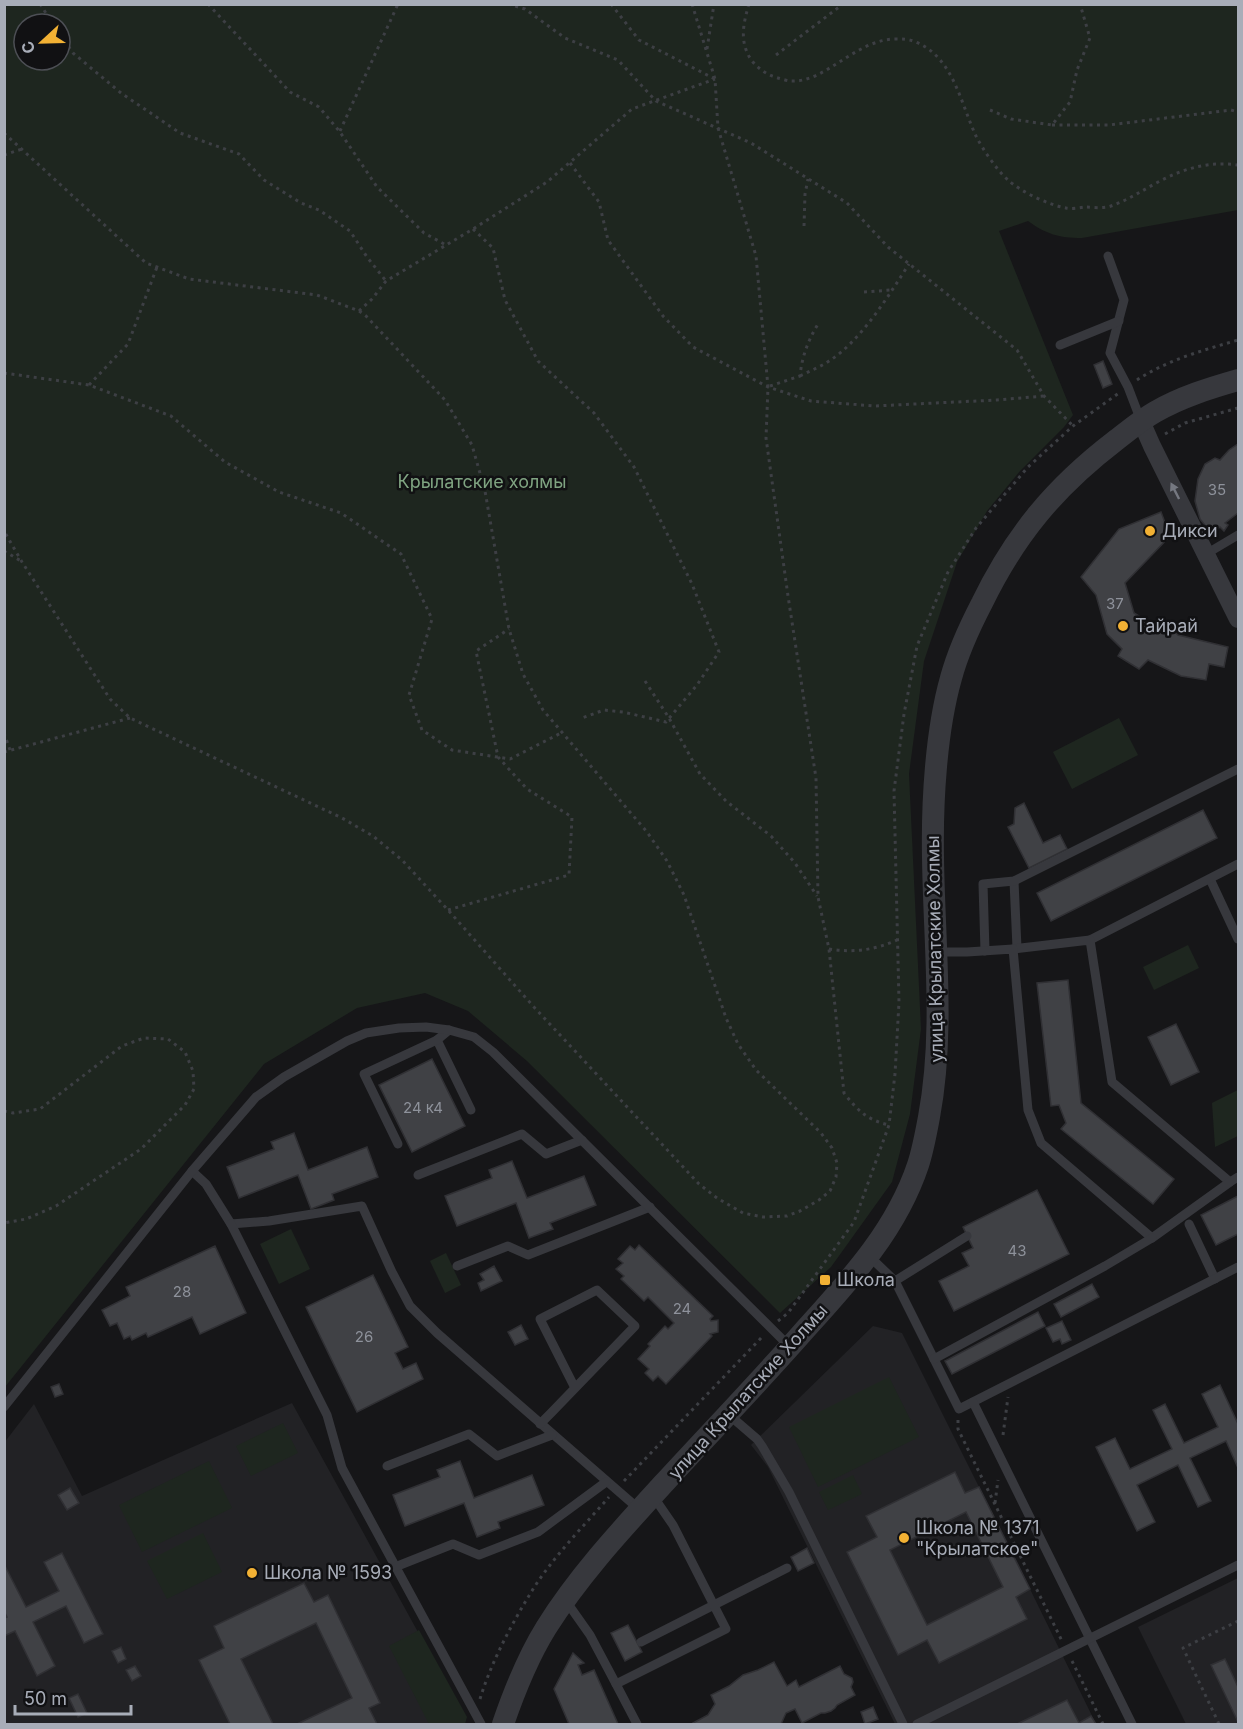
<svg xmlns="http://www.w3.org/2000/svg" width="1243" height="1729" viewBox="0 0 1243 1729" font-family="Inter,sans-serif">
<rect width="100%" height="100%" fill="#161618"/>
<g fill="#222225">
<polygon points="873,1326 902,1333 1030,1589 1096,1724 895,1724 768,1467 751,1445"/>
<polygon points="292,1403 457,1703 449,1724 5,1724 4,1443 34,1404 82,1496"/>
<polygon points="1238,1578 1238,1724 1186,1724 1138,1627"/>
</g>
<g fill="#1e261f" fill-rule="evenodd">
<path d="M 5,4 L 1238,5 L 1238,210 L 1082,238 C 1059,238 1046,234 1028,221 L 999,231 L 1073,415 L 1064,427 L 1020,471 L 987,511 L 957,562 L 924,661 L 909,774 L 921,1029 L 910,1114 L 892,1182 L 831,1267 L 780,1313 L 527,1061 L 468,1011 L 425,993 L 357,1008 L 264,1064 L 5,1387 ZM 24,24 L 60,24 L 60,60 L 24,60 Z"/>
<polygon points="1119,718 1138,755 1072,789 1053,752"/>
<polygon points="1188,945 1199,968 1154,990 1143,967"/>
<polygon points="1238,1090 1238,1136 1215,1147 1212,1103"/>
<polygon points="291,1229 310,1269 279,1284 260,1244"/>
<polygon points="446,1253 461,1285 445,1293 430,1261"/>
<polygon points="889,1377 919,1437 818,1487 789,1427"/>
<polygon points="283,1423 298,1453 251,1476 236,1446"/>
<polygon points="209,1461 232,1508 142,1552 119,1505"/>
<polygon points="853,1475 862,1494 828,1510 819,1492"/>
<polygon points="203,1533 222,1572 167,1599 147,1561"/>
<polygon points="419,1630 467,1717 465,1724 429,1724 389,1646"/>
</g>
<g fill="#404145" stroke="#303034" stroke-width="1.5" fill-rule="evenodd">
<polygon points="1103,361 1112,384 1103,388 1094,365"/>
<polygon points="1238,444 1238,513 1225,523 1228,525 1224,531 1220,527 1212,534 1200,519 1195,501 1198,479 1205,464 1215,458 1220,460 1229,450"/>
<polygon points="1161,512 1170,536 1125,583 1134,613 1160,629 1168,625 1178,635 1228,647 1224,667 1209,664 1206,680 1181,676 1148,660 1139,669 1118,656 1122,649 1107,634 1096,595 1081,577 1119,529"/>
<polygon points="1024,803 1043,843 1060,835 1067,849 1029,868 1008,827 1014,824 1015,808"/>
<polygon points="1203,810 1217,838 1051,921 1037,893"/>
<polygon points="1068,980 1081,1103 1174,1179 1153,1204 1061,1129 1066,1123 1059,1105 1051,1106 1037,983"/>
<polygon points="1176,1024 1199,1072 1171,1085 1148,1037"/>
<polygon points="432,1059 465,1126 412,1152 379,1085"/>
<polygon points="294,1133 308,1170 367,1147 378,1177 332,1194 334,1200 311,1209 298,1175 239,1198 227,1167 274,1149 271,1142"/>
<polygon points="512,1161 527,1198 584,1176 596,1205 550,1223 553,1229 529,1238 516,1203 457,1226 445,1196 492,1178 489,1170"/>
<polygon points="1037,1190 1069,1254 954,1311 939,1281 969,1266 962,1253 973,1248 963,1227"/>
<polygon points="1238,1196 1238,1234 1216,1245 1201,1215"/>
<polygon points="639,1245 713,1316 710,1319 711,1321 718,1320 718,1332 710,1334 712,1336 666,1384 658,1376 653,1381 645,1373 649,1369 638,1359 650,1346 648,1344 665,1326 668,1329 674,1323 648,1297 644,1301 621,1279 624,1276 616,1269 623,1263 618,1259 630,1246 635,1250"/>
<polygon points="215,1246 246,1313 200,1334 192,1317 148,1337 146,1333 132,1340 130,1336 124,1339 117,1323 110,1326 102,1310 130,1296 126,1287"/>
<polygon points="494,1266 502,1281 481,1291 478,1283 484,1280 480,1274"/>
<polygon points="373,1275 408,1347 395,1353 403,1369 416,1363 423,1379 357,1412 306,1307"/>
<polygon points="1092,1284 1099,1297 1061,1317 1054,1304"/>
<polygon points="1038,1312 1045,1326 952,1374 945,1361"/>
<polygon points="1062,1321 1071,1340 1062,1344 1060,1339 1053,1342 1046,1328"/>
<polygon points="521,1325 528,1339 515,1345 508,1332"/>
<polygon points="59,1384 63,1394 55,1397 51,1387"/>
<polygon points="1220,1385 1238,1424 1238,1468 1226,1441 1190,1458 1211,1501 1198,1507 1178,1465 1137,1485 1155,1522 1137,1531 1096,1447 1115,1438 1130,1469 1172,1449 1153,1410 1165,1404 1184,1443 1218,1427 1202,1394"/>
<polygon points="460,1461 474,1498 532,1475 544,1505 498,1522 500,1528 477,1537 464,1503 405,1526 393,1495 440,1477 437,1470"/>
<path d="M 955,1472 L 965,1493 L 979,1487 L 1030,1589 L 1016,1597 L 1027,1619 L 939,1663 L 927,1640 L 898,1655 L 847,1552 L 877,1537 L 866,1516 ZM 966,1512 L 1003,1587 L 927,1625 L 890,1550 Z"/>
<polygon points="70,1488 79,1503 67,1510 58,1495"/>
<polygon points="807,1548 814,1563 798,1571 791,1557"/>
<polygon points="62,1553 103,1634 84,1643 66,1606 33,1622 55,1666 37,1676 15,1631 4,1636 4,1618 7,1617 4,1611 4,1564 26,1607 59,1591 44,1562"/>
<polygon points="304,1583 314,1602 328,1595 380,1703 369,1708 377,1724 297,1724 352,1698 316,1623 241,1659 273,1724 230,1724 199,1660 224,1648 214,1626"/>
<polygon points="628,1625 642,1652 625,1661 611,1633"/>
<polygon points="121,1647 126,1659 118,1663 112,1651"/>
<polygon points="573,1653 584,1663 578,1665 582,1675 594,1670 618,1724 569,1724 554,1689"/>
<polygon points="1225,1659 1238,1687 1238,1722 1211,1665"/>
<polygon points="774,1662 787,1686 796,1680 799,1687 840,1666 844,1674 852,1678 853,1682 851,1687 855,1695 837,1705 835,1708 831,1711 825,1713 821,1713 802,1723 795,1709 786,1713 781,1724 694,1724 693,1723 708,1715 715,1704 711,1695 729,1686 743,1675 758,1670"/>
<polygon points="135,1666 141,1676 132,1681 126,1670"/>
<polygon points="78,1694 87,1713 78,1717 69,1698"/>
<polygon points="1067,1700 1079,1723 1091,1716 1096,1724 1017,1724"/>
<polygon points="873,1707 878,1719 865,1724 861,1712"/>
</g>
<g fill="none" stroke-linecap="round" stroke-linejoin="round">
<g stroke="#3d3f44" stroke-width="3" stroke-dasharray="3 4.5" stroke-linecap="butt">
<polyline points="40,4 53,24"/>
<polyline points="208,4 290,92 319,107 340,132 377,187 424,233 446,245"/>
<polyline points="508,4 525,9 565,38 618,60 656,101 751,143 847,203 888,247 1017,350 1044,396 1073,426"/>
<polyline points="611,4 639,40 715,79"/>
<path d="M 692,4 L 715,79 L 718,128 L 756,256 L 768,387 L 766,438 L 788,596 L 816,778 L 818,897 L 829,949 L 844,1093 C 857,1110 867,1120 889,1125"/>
<path d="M 749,4 C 743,24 739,43 752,61 C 759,69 767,75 778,78 C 782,79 787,81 791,81 C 825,83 855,40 895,39 C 902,39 908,39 913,41 C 953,55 960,102 976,136 C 983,150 997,170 1008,180 C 1021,192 1049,205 1066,208 C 1071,209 1078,208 1084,207 C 1092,207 1103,209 1111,206 C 1128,200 1143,190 1160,181 C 1185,168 1210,161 1238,165"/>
<polyline points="60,34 73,53 121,93 180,133 239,154 264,180 301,203 319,210 350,231 367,257 386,281"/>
<polyline points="707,49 714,4"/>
<polyline points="776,55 843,4"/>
<polyline points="990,110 1011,119 1052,125 1070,102 1077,70 1090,38 1080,4"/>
<polyline points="1052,125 1109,125 1231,110 1238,112"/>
<polyline points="340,131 398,4"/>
<polyline points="4,133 146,263 189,279 317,295 359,311 366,316 445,400 472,445 485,491 509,629 523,674 543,710 647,832 667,861 684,895 726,1018 738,1044 756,1070 821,1133 832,1148 837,1163 836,1177 830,1191 819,1200 800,1211 787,1216 763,1217 743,1213 717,1198 699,1184 533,1006 448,910 402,860 373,836 342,818 130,718 110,699 22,562 4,531"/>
<polyline points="4,155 22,149"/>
<polyline points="570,163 599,202 608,240 663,316 693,347 768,387 811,401 874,406 997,400 1044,396"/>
<polyline points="804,226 805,194 808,179"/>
<polyline points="473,229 493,248 505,300 538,361 594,413 634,467 692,584 719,652 697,685 666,722 623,712 604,710 582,718"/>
<polyline points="864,292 891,290"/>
<polyline points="359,311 372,299 386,281 473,229 547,182 632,109 715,79"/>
<polyline points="4,373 89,385 171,416 225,462 279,492 341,513 401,554 432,619 409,695 422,730 452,750 510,759 561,733"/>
<path d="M 800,376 C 810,371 820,367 829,361 C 861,341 889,295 909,264"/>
<path d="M 1137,380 C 1167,360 1204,350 1238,340"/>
<polyline points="89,385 128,344 157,267"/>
<path d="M 770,386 L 800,376 C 802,356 808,341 818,324"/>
<polyline points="1165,434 1185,423 1238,408"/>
<polyline points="4,551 21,561"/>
<polyline points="645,681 669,718 700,774 726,801 771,836 795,863 817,896"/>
<polyline points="4,733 10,750"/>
<polyline points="4,752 130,718"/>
<polyline points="448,910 569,875 572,817 527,789 498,757 476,651 509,629"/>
<path d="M 829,949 C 853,953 875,950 897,940"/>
<polyline points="4,1111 13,1113 40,1109 122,1046 144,1038 168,1039 185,1052 193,1071 194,1089 185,1105 141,1149 56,1206 26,1219 4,1223"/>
<polyline points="778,1321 788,1313 854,1222 889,1125 895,1074 899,1002 894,791 904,714 917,646 948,572 976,528 1028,467 1073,426 1119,393"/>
<polyline points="958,1420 958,1429 1062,1641"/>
<polyline points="1003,1435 1008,1397"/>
<polyline points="624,1481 763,1336"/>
<polyline points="995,1503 998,1480"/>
<polyline points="1072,1661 1103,1724"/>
<path d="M 480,1699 C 491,1663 510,1627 530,1594 C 551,1559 582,1528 609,1497"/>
<polyline points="1219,1724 1183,1648 1238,1621"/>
</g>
<g stroke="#37383d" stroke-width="9">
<polyline points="1108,256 1124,300 1110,353 1128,387 1141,421"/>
<polyline points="1060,345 1119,321"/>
<polyline points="1206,554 1238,535"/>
<polyline points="1210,879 1238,939"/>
<polyline points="1014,881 1017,948"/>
<polyline points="1090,940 1238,864"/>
<polyline points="1013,949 1090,940 1112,1082 1230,1182"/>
<polyline points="985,951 983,884 1014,881 1238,769"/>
<polyline points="936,952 967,952 1013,949 1028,1110 1041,1143 1152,1238 1230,1182 1238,1177"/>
<polyline points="437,1040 471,1110"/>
<polyline points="398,1144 364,1074 437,1040 449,1030"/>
<polyline points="192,1171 206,1184 231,1224 269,1221 362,1206 392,1272 410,1306 437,1333 640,1510"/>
<polyline points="418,1175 522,1134 546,1154 582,1140"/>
<polyline points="231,1224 327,1415 342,1468 481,1724"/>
<polyline points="1189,1224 1215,1279"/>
<polyline points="869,1256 895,1281 967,1236"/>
<polyline points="457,1266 508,1246 528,1255 650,1207"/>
<polyline points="895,1281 959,1409 1238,1267"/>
<polyline points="934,1359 1105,1266 1152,1238"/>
<polyline points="973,1402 1132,1724"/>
<polyline points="4,1407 192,1171 256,1097 284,1077 347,1041 366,1033 399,1028 426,1027 449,1030 474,1037 493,1052 790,1347"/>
<polyline points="728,1414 757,1439 762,1446 789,1492 903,1724"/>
<polyline points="540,1424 551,1413 635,1326 597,1290 540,1319 575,1388"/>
<polyline points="387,1466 469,1434 497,1456 552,1435"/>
<polyline points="395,1567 453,1544 479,1555 538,1532 606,1482"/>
<polyline points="566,1601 590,1635 616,1684"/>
<polyline points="641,1642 787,1568"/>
<polyline points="637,1724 616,1684 726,1629 673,1525 653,1496"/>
<polyline points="917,1724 1238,1565"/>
</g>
<polyline stroke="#37383d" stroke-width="18" points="1141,421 1152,446 1238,619"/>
<path stroke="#37383d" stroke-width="22" d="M 503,1724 C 514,1692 528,1657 546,1628 C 579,1575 623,1528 665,1482 C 711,1432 758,1383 803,1332 C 849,1281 896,1231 918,1165 C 923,1150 926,1133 929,1117 C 945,1031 934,944 933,857 C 932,802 936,731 951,678 C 958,652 969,628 982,603 C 1015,535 1055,487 1115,441 C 1128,431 1141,420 1155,412 C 1181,397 1210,388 1238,380"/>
</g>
<defs><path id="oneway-solid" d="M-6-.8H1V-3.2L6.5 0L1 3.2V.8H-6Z" transform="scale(1.5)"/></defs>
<use fill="#757881" href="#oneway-solid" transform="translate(1175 491) rotate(-117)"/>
<g fill="#f2b134" stroke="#111113" stroke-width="2">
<circle cx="1150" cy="531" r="6"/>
<circle cx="1123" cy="626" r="6"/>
<rect x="819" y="1274" width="12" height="12" rx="3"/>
<circle cx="904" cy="1538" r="6"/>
<circle cx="252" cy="1573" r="6"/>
</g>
<g text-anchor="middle" stroke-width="5" stroke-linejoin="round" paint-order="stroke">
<g font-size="15" fill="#8e929b">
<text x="1217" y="495">35</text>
<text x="1115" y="609">37</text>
<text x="423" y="1113">24 к4</text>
<text x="1017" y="1256">43</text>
<text x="182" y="1297">28</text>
<text x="682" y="1314">24</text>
<text x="364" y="1342">26</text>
</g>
<g font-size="18" fill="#7fa381" stroke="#111113">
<text x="482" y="488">Крылатские холмы</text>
</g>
<g font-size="18" fill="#a8adb8" stroke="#111113" text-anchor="start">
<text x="1162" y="537">Дикси</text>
<text x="1135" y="632">Тайрай</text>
<text x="837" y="1286">Школа</text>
<text x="916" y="1534">Школа № 1371<tspan x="916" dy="21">"Крылатское"</tspan></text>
<text x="264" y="1579">Школа № 1593</text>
</g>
<g font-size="18" fill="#a8adb8" stroke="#111113">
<text transform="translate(935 949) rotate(-91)" y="6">улица Крылатские Холмы</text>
<text transform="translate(748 1392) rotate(-48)" y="6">улица Крылатские Холмы</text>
</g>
</g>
<rect width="1243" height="1729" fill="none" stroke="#a8adb8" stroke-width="12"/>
<g transform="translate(42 42) rotate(248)"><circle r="28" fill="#111113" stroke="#4d4f55" stroke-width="1.5"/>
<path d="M0-4.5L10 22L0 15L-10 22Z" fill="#f2b134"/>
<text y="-9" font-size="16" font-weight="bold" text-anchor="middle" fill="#a8adb8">С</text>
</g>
<path d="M15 1705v9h116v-9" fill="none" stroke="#a8adb8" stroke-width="3"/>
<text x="24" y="1705" font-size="18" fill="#a8adb8" stroke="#111113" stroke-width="4.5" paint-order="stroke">50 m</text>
</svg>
